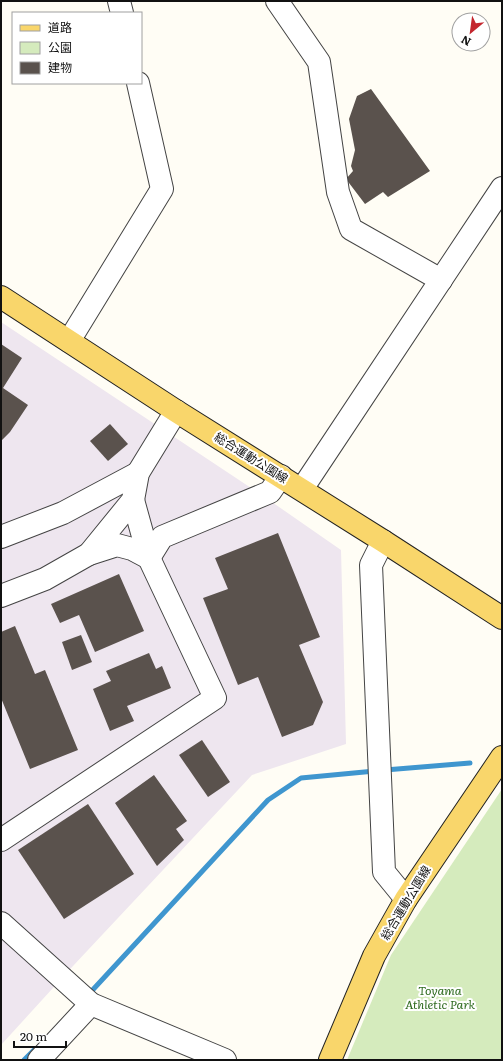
<svg xmlns="http://www.w3.org/2000/svg" width="503" height="1061" viewBox="0 0 503 1061" font-family="Literata,'Noto Sans JP',serif">
<rect width="100%" height="100%" fill="#fffdf5"/>
<polygon fill="#eee6ef" points="1,322 269,500 341,550 346,744 252,775 73,966 1,1045"/>
<polygon fill="#d5ebbd" points="502,789 502,1060 347,1060 391,955"/>
<g fill="none" stroke-linecap="round" stroke-linejoin="round">
<g stroke="#3f96cf" stroke-width="5">
<polyline points="385,770 470,763"/>
<polyline points="88,995 268,800 301,778 375,771"/>
<polyline points="24,1060 34,1050"/>
</g>
</g>
<g fill="#5a524d">
<polygon points="371,89 430,171 388,197 383,192 365,204 346,179 353,171 351,166 355,150 349,119 357,96"/>
<polygon points="1,344 22,358 3,388 28,405 10,432 1,441"/>
<polygon points="110,424 128,444 108,461 90,441"/>
<polygon points="278,533 320,637 299,645 323,702 313,725 282,737 258,677 238,685 203,598 228,589 215,558"/>
<polygon points="119,574 144,631 95,652 79,615 60,623 51,604"/>
<polygon points="15,626 35,674 45,670 78,750 30,769 1,698 1,632"/>
<polygon points="81,635 92,662 72,670 62,642"/>
<polygon points="149,653 156,669 162,666 171,688 127,706 134,721 110,731 93,689 111,681 106,671"/>
<polygon points="202,740 230,782 208,797 179,755"/>
<polygon points="154,775 187,821 176,829 184,840 157,866 115,803"/>
<polygon points="88,804 134,874 64,919 18,850"/>
</g>
<g fill="none" stroke-linecap="round" stroke-linejoin="round">
<defs>
<g id="minor">
<polyline points="119,1 122,13"/>
<polyline points="277,1 319,62 338,192 351,229 441,280"/>
<polyline points="69,341 162,189 138,83"/>
<polyline points="302,489 502,188"/>
<polyline points="1,537 63,513 138,473"/>
<polyline points="383,541 371,565 384,872 406,899"/>
<polyline points="89,554 117,545 132,549 149,558 162,537 270,492 281,476"/>
<polyline points="1,596 45,579 89,554 133,500 138,473 176,411"/>
<polyline points="1,840 215,698 149,558 133,500"/>
<polyline points="1,923 91,1004 225,1060"/>
<polyline points="39,1060 91,1004"/>
</g>
<g id="major">
<polyline points="1,297 176,411 383,541 502,618"/>
<polyline points="330,1060 374,956 406,899 502,757"/>
</g>
</defs>
<use href="#minor" stroke="#444" stroke-width="24"/>
<use href="#major" stroke="#222" stroke-width="24"/>
<use href="#minor" stroke="#fff" stroke-width="22"/>
<use href="#major" stroke="#f9d66b" stroke-width="22"/>
</g>
<g text-anchor="middle" stroke-width="4" stroke-linejoin="round" paint-order="stroke">
<g font-size="12" fill="#111" stroke="#fff">
<text transform="translate(251 458) rotate(32)" y="4">総合運動公園線</text>
<text transform="translate(406 903) rotate(-59)" y="4">総合運動公園線</text>
</g>
<g font-size="12" font-style="italic" fill="#2f6b1f" stroke="#fff">
<text x="440" y="995">Toyama<tspan x="440" dy="14">Athletic Park</tspan></text>
</g>
</g>
<rect width="503" height="1061" fill="none" stroke="#111111" stroke-width="4"/>
<rect x="12" y="12" width="130" height="72" fill="#ffffff" stroke="#a0a0a0"/>
<rect x="20" y="25" width="20" height="6" fill="#f9d66b" stroke="#a0a0a0"/>
<text x="48" y="32" font-size="12" fill="#111111">道路</text>
<rect x="20" y="42" width="20" height="12" fill="#d5ebbd" stroke="#a0a0a0"/>
<text x="48" y="52" font-size="12" fill="#111111">公園</text>
<rect x="20" y="62" width="20" height="12" fill="#5a524d" stroke="#a0a0a0"/>
<text x="48" y="72" font-size="12" fill="#111111">建物</text>
<g transform="translate(471 32) rotate(209)"><circle r="19" fill="#ffffff" stroke="#a0a0a0"/>
<path d="M0-3L7 15L0 10L-7 15Z" fill="#c4262e"/>
<text y="-6" font-size="11" font-weight="bold" text-anchor="middle" fill="#111111">N</text>
</g>
<path d="M14 1041v6h52v-6" fill="none" stroke="#111111" stroke-width="2"/>
<text x="20" y="1041" font-size="12" fill="#111111" stroke="#ffffff" stroke-width="3" paint-order="stroke">20 m</text>
</svg>
